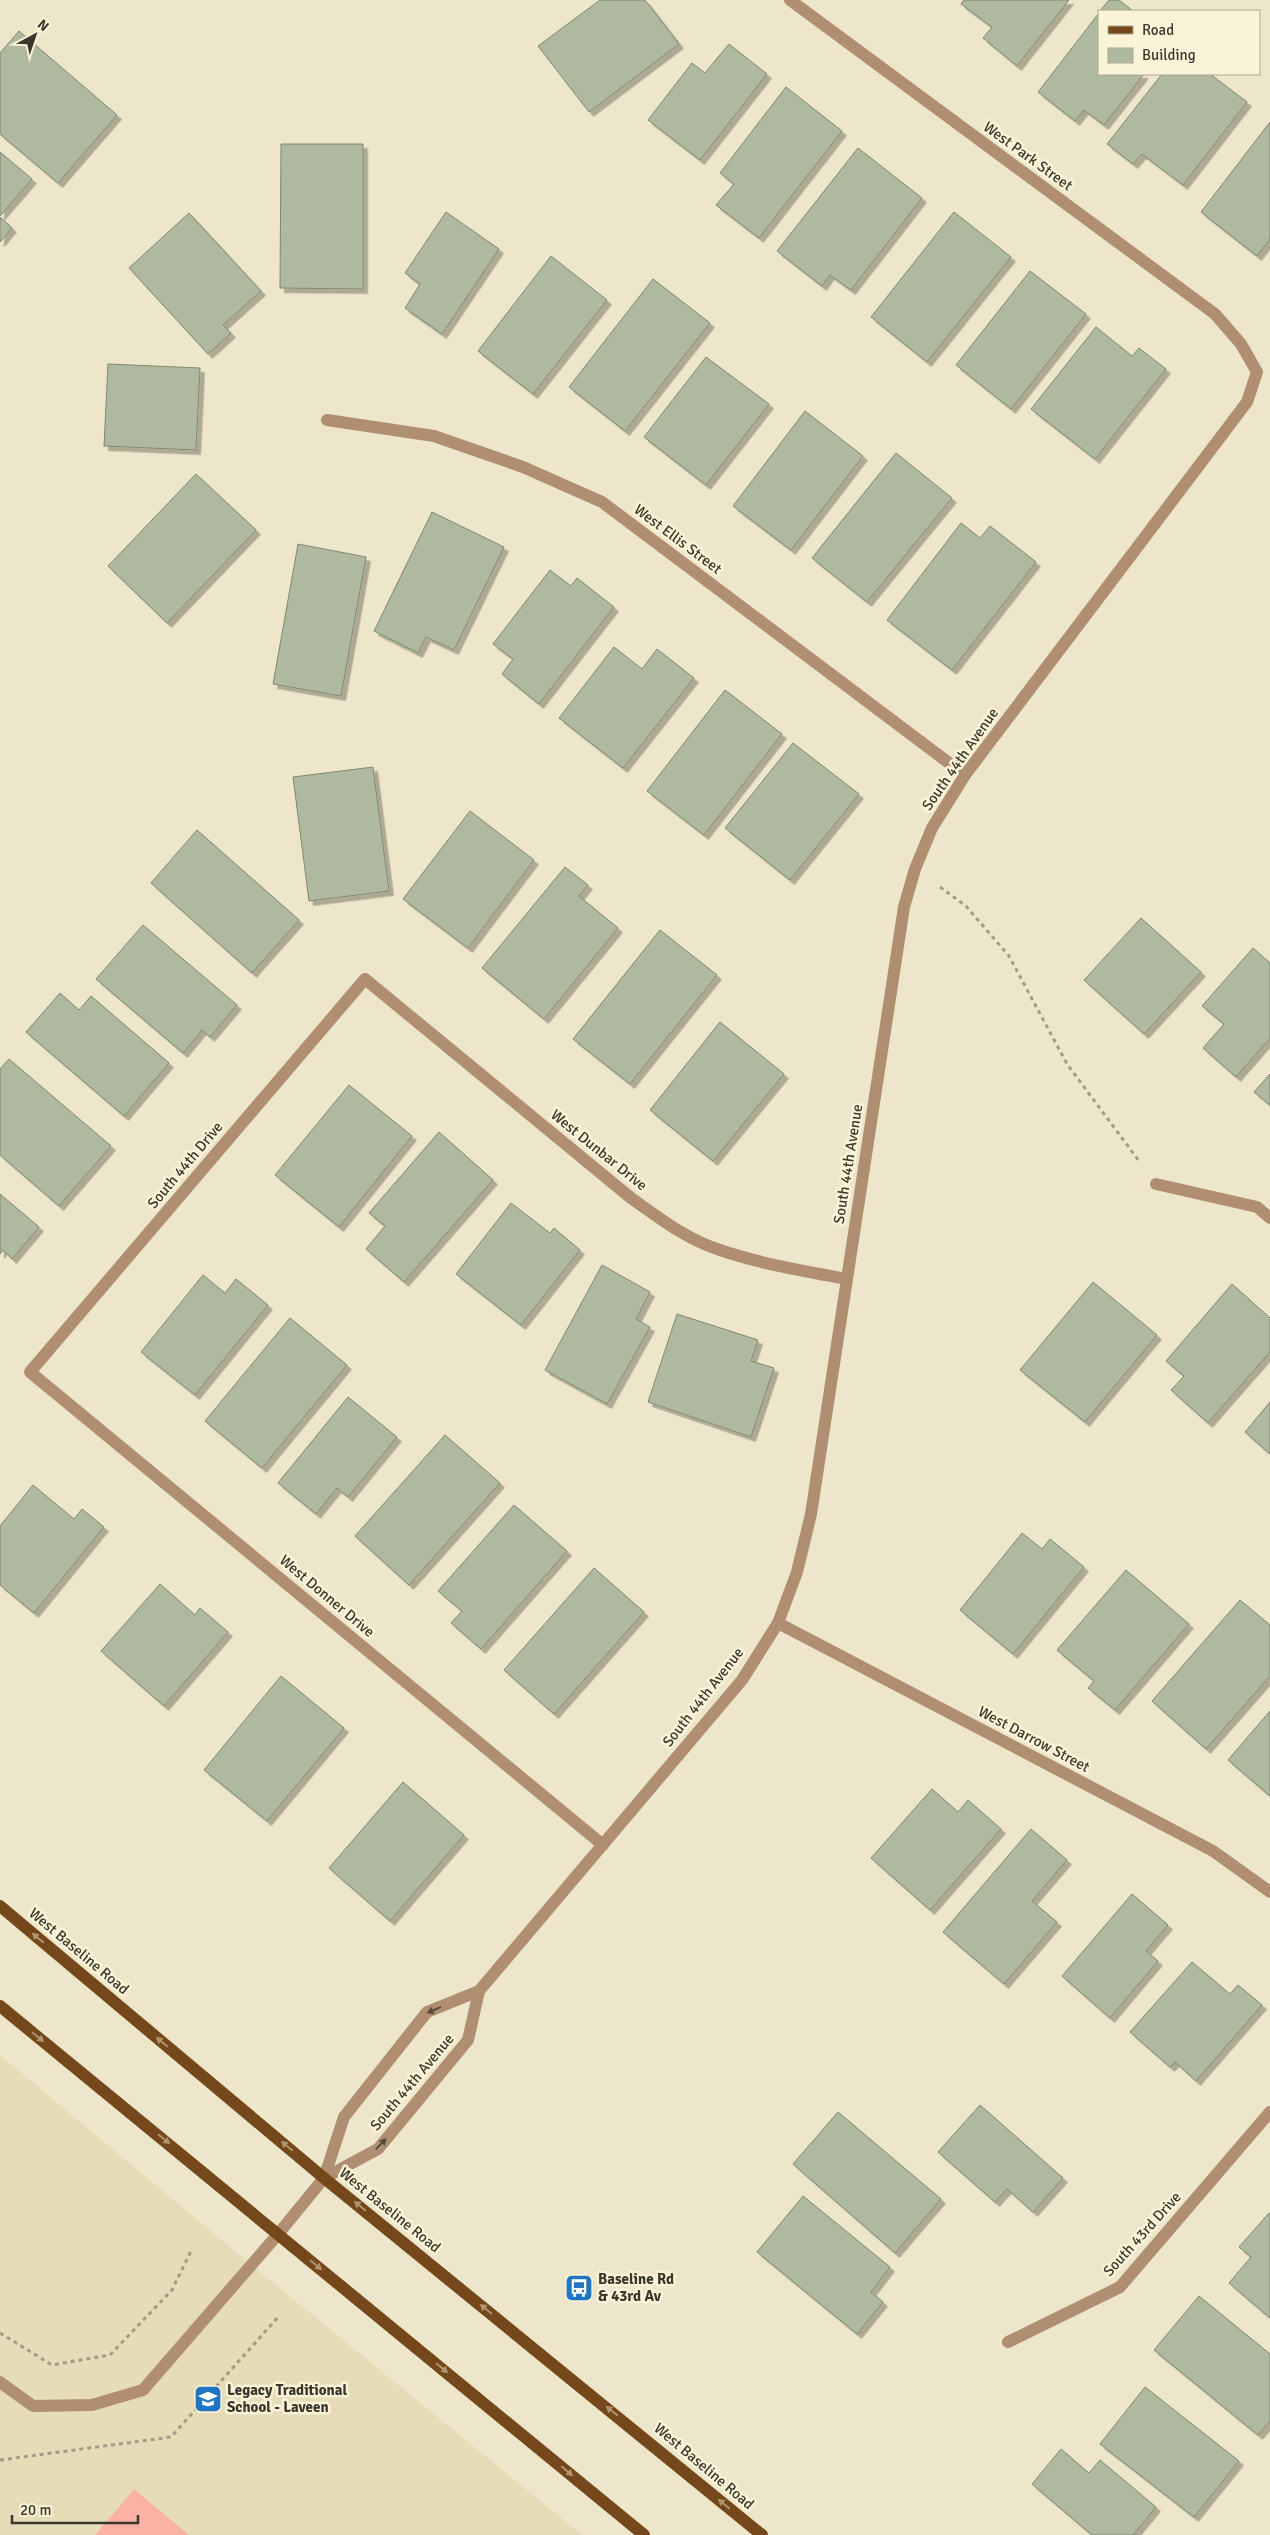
<svg xmlns="http://www.w3.org/2000/svg" width="1270" height="2535" viewBox="0 0 1270 2535" font-family="Signika,sans-serif">
<defs>
<filter id="shadow"><feDropShadow dx="4.5" dy="4.5" stdDeviation="0" flood-color="#0004"/></filter>
</defs>
<rect width="100%" height="100%" fill="#eee6ca"/>
<polygon fill="#e6dcb8" points="0,2055 249,2263 582,2535 0,2535"/>
<polygon fill="#fbb2a5" points="134,2489 189,2535 95,2535"/>
<g fill="#afb99f" stroke="#7f8870" filter="url(#shadow)">
<polygon points="600,0 645,0 679,44 589,112 538,46"/>
<polygon points="964,0 1069,0 1017,66 983,38 992,27 961,4"/>
<polygon points="1109,0 1119,0 1133,11 1100,11"/>
<polygon points="1099,13 1099,74 1144,74 1104,125 1084,110 1075,121 1038,92"/>
<polygon points="19,31 117,115 58,183 0,134 0,53"/>
<polygon points="729,44 767,74 700,160 648,120 692,63 705,73"/>
<polygon points="1162,74 1210,74 1247,102 1183,185 1142,154 1133,164 1107,144"/>
<polygon points="786,87 842,131 759,238 716,205 734,184 720,173"/>
<polygon points="1270,122 1270,239 1257,256 1201,212"/>
<polygon points="281,144 363,144 363,289 280,288"/>
<polygon points="858,148 922,198 851,290 830,275 822,286 777,251"/>
<polygon points="0,152 32,179 0,216"/>
<polygon points="446,212 499,249 442,334 405,308 420,284 405,273"/>
<polygon points="954,212 1011,257 927,362 871,317"/>
<polygon points="189,213 261,291 223,325 231,333 208,354 129,268"/>
<polygon points="0,217 12,228 0,242"/>
<polygon points="551,256 607,300 533,394 478,351"/>
<polygon points="1030,271 1086,314 1011,409 956,365"/>
<polygon points="653,279 710,323 625,431 569,387"/>
<polygon points="1096,327 1132,356 1139,348 1166,369 1095,459 1031,409"/>
<polygon points="706,357 769,404 706,485 644,437"/>
<polygon points="108,364 200,368 196,450 104,446"/>
<polygon points="805,411 863,456 791,550 733,506"/>
<polygon points="896,453 952,498 867,602 812,558"/>
<polygon points="196,474 256,530 167,623 108,566"/>
<polygon points="432,512 504,547 454,650 426,637 418,653 374,631"/>
<polygon points="961,523 980,538 990,526 1036,562 952,670 887,620"/>
<polygon points="298,544 366,557 341,696 273,684"/>
<polygon points="550,570 571,586 577,578 614,607 539,704 502,674 513,659 493,644"/>
<polygon points="614,647 642,669 657,649 694,678 623,768 559,718"/>
<polygon points="725,690 782,734 704,835 647,791"/>
<polygon points="793,743 859,794 790,880 725,828"/>
<polygon points="373,767 389,891 309,901 293,777"/>
<polygon points="470,811 534,860 468,948 403,899"/>
<polygon points="197,830 299,920 252,973 151,883"/>
<polygon points="565,867 588,885 579,896 618,928 544,1019 482,968"/>
<polygon points="1141,918 1201,972 1144,1034 1084,980"/>
<polygon points="143,925 237,1005 210,1037 202,1030 183,1053 96,979"/>
<polygon points="660,930 717,975 630,1084 573,1039"/>
<polygon points="1253,948 1270,963 1270,1038 1236,1077 1203,1048 1224,1024 1202,1006"/>
<polygon points="60,993 79,1010 91,996 169,1063 124,1116 26,1032"/>
<polygon points="720,1022 784,1074 713,1161 650,1110"/>
<polygon points="9,1059 111,1146 59,1206 0,1155 0,1069"/>
<polygon points="1270,1074 1270,1105 1254,1092"/>
<polygon points="349,1085 412,1136 339,1227 275,1175"/>
<polygon points="439,1132 493,1180 404,1282 366,1249 385,1226 369,1213"/>
<polygon points="0,1194 39,1227 12,1259 3,1250 0,1254"/>
<polygon points="511,1203 550,1233 554,1228 580,1250 521,1325 456,1274"/>
<polygon points="602,1265 650,1292 636,1319 650,1327 607,1404 545,1370"/>
<polygon points="203,1275 225,1293 236,1279 268,1305 195,1395 141,1352"/>
<polygon points="1093,1282 1157,1335 1085,1422 1020,1370"/>
<polygon points="1232,1284 1270,1318 1270,1352 1208,1423 1171,1390 1184,1376 1166,1361"/>
<polygon points="677,1314 758,1340 751,1361 774,1368 751,1437 648,1402"/>
<polygon points="290,1318 347,1365 262,1468 205,1421"/>
<polygon points="348,1397 397,1437 348,1497 337,1488 316,1514 278,1483"/>
<polygon points="1270,1402 1270,1454 1245,1432"/>
<polygon points="445,1435 500,1483 409,1585 355,1536"/>
<polygon points="33,1485 74,1519 82,1509 104,1527 34,1613 0,1585 0,1526"/>
<polygon points="514,1505 567,1551 481,1649 451,1623 462,1611 438,1591"/>
<polygon points="1022,1533 1042,1549 1050,1539 1084,1567 1013,1654 960,1610"/>
<polygon points="594,1568 644,1612 554,1714 504,1670"/>
<polygon points="1126,1570 1189,1624 1115,1710 1088,1688 1094,1681 1057,1650"/>
<polygon points="160,1584 195,1615 200,1608 228,1632 164,1706 101,1651"/>
<polygon points="1240,1600 1270,1625 1270,1676 1206,1749 1152,1701"/>
<polygon points="281,1676 344,1728 267,1821 204,1770"/>
<polygon points="1270,1711 1270,1796 1228,1760"/>
<polygon points="403,1782 464,1835 390,1921 329,1868"/>
<polygon points="932,1789 958,1812 968,1800 1001,1829 930,1910 871,1858"/>
<polygon points="1031,1829 1067,1860 1032,1901 1057,1922 1004,1984 943,1932"/>
<polygon points="1132,1894 1168,1925 1146,1951 1158,1961 1110,2018 1062,1976"/>
<polygon points="1192,1962 1230,1994 1238,1985 1262,2005 1196,2081 1175,2062 1170,2067 1130,2032"/>
<polygon points="980,2105 1063,2178 1033,2212 1007,2189 995,2202 938,2152"/>
<polygon points="838,2112 941,2199 895,2253 793,2164"/>
<polygon points="803,2196 890,2267 871,2292 883,2302 857,2334 757,2252"/>
<polygon points="1269,2213 1270,2214 1270,2318 1229,2283 1251,2257 1239,2247"/>
<polygon points="1199,2296 1270,2354 1270,2421 1258,2435 1154,2350"/>
<polygon points="1145,2387 1239,2461 1194,2517 1100,2444"/>
<polygon points="1061,2449 1089,2473 1100,2460 1156,2507 1133,2535 1092,2535 1032,2484"/>
</g>
<g fill="none" stroke-linecap="round" stroke-linejoin="round">
<g stroke="#a29c87" stroke-width="3" stroke-dasharray="4 4" stroke-linecap="butt">
<polyline points="940,887 966,906 1009,956 1067,1064 1139,1161"/>
<polyline points="0,2333 52,2365 110,2355 172,2290 191,2251"/>
<polyline points="0,2460 171,2437 280,2315"/>
</g>
<g stroke="#af8e72" stroke-width="12">
<polyline points="327,420 434,436 523,467 602,502 965,775"/>
<polyline points="1156,1184 1257,1207 1270,1218"/>
<polyline points="778,1623 1213,1851 1270,1892"/>
<path d="M 603,1845 L 30,1372 L 365,979 L 631,1198 C 658,1217 687,1240 720,1250 C 761,1264 804,1271 847,1279"/>
<polyline points="324,2178 378,2149 468,2040 479,1991"/>
<polyline points="1008,2342 1120,2287 1270,2112"/>
<polyline points="0,2382 33,2406 92,2405 143,2390 279,2233 324,2178 344,2117 427,2012 479,1991 742,1680 778,1623 797,1572 811,1514 904,907 915,869 932,828 965,775 1247,402 1257,372 1241,344 1215,314 790,0"/>
</g>
<g stroke="#75481b" stroke-width="12">
<polyline points="0,1906 324,2178 762,2535"/>
<polyline points="0,2006 644,2535"/>
</g>
</g>
<defs><path id="oneway-solid" d="M-6-.8H1V-3.2L6.5 0L1 3.2V.8H-6Z" transform="scale(1.25)"/></defs>
<g fill="#b19570">
<use href="#oneway-solid" transform="translate(38 1938) rotate(-140)"/>
<use href="#oneway-solid" transform="translate(38 2037) rotate(39)"/>
<use href="#oneway-solid" transform="translate(162 2042) rotate(-140)"/>
<use href="#oneway-solid" transform="translate(164 2139) rotate(39)"/>
<use href="#oneway-solid" transform="translate(287 2146) rotate(-140)"/>
<use href="#oneway-solid" transform="translate(360 2206) rotate(-141)"/>
<use href="#oneway-solid" transform="translate(316 2265) rotate(40)"/>
<use href="#oneway-solid" transform="translate(486 2309) rotate(-141)"/>
<use href="#oneway-solid" transform="translate(442 2368) rotate(40)"/>
<use href="#oneway-solid" transform="translate(612 2411) rotate(-141)"/>
<use href="#oneway-solid" transform="translate(567 2471) rotate(40)"/>
<use href="#oneway-solid" transform="translate(724 2504) rotate(-140)"/>
</g>
<g fill="#574d3e">
<use href="#oneway-solid" transform="translate(434 2010) rotate(156)"/>
<use href="#oneway-solid" transform="translate(381 2144) rotate(-46)"/>
</g>
<defs>
<symbol id="bus-square" viewBox="-11 -11 22 22"><rect x="-9" y="-9" width="18" height="18" rx="4" fill="#2075c3" stroke="#fbf3d7"/><path d="M-5-6H5V4H4V6H2V4H-2V6H-4V4H-5ZM-3.5-4V0h7V-4ZM-3.5 1.2v1.5H-2V1.2ZM2 1.2v1.5H3.5V1.2Z" fill="#fff"/></symbol>
<symbol id="school-square" viewBox="-11 -11 22 22"><rect x="-9" y="-9" width="18" height="18" rx="4" fill="#2075c3" stroke="#fbf3d7"/><path d="M0-5L7-2L0 1L-7-2ZM-4 1L0 2.5L4 1V4Q0 6-4 4Z" fill="#fff"/></symbol>
</defs>
<g fill-rule="evenodd">
<use href="#bus-square" x="563" y="2272" width="32" height="32"/>
<use href="#school-square" x="192" y="2383" width="32" height="32"/>
</g>
<g text-anchor="middle" stroke-width="5" stroke-linejoin="round" paint-order="stroke">
<g font-size="15" fill="#3a372c" stroke="#fbf3d7">
<text transform="translate(1028 156) rotate(36)" y="5">West Park Street</text>
<text transform="translate(678 539) rotate(37)" y="5">West Ellis Street</text>
<text transform="translate(960 759) rotate(-55)" y="5">South 44th Avenue</text>
<text transform="translate(599 1150) rotate(39)" y="5">West Dunbar Drive</text>
<text transform="translate(848 1164) rotate(-81)" y="5">South 44th Avenue</text>
<text transform="translate(185 1165) rotate(-50)" y="5">South 44th Drive</text>
<text transform="translate(327 1596) rotate(40)" y="5">West Donner Drive</text>
<text transform="translate(703 1697) rotate(-52)" y="5">South 44th Avenue</text>
<text transform="translate(1034 1739) rotate(28)" y="5">West Darrow Street</text>
<text transform="translate(79 1951) rotate(40)" y="5">West Baseline Road</text>
<text transform="translate(412 2082) rotate(-50)" y="5">South 44th Avenue</text>
<text transform="translate(390 2210) rotate(39)" y="5">West Baseline Road</text>
<text transform="translate(1142 2234) rotate(-48)" y="5">South 43rd Drive</text>
<text transform="translate(704 2466) rotate(40)" y="5">West Baseline Road</text>
</g>
<g font-size="15" font-weight="bold" fill="#3a372c" stroke="#fbf3d7" text-anchor="start">
<text x="598" y="2284">Baseline Rd<tspan x="598" dy="17">&amp; 43rd Av</tspan></text>
<text x="227" y="2395">Legacy Traditional<tspan x="227" dy="17">School - Laveen</tspan></text>
</g>
</g>
<rect x="1098" y="10" width="162" height="65" fill="#fbf3d7" stroke="#aea893"/>
<rect x="1108" y="26" width="25" height="8" fill="#75481b" stroke="#aea893"/>
<text x="1142" y="35" font-size="15" fill="#3a372c">Road</text>
<rect x="1108" y="48" width="25" height="15" fill="#afb99f" stroke="#aea893"/>
<text x="1142" y="60" font-size="15" fill="#3a372c">Building</text>
<g transform="translate(35 35) rotate(40)" stroke="#fbf3d7" stroke-width="4" paint-order="stroke">
<path d="M0-4L9 19L0 12L-9 19Z" fill="#3a372c"/>
<text y="-8" font-size="14" font-weight="bold" text-anchor="middle" fill="#3a372c">N</text>
</g>
<path d="M12 2515v8h126v-8" fill="none" stroke="#3a372c" stroke-width="2.5"/>
<text x="20" y="2515" font-size="15" fill="#3a372c" stroke="#fbf3d7" stroke-width="4" paint-order="stroke">20 m</text>
</svg>
